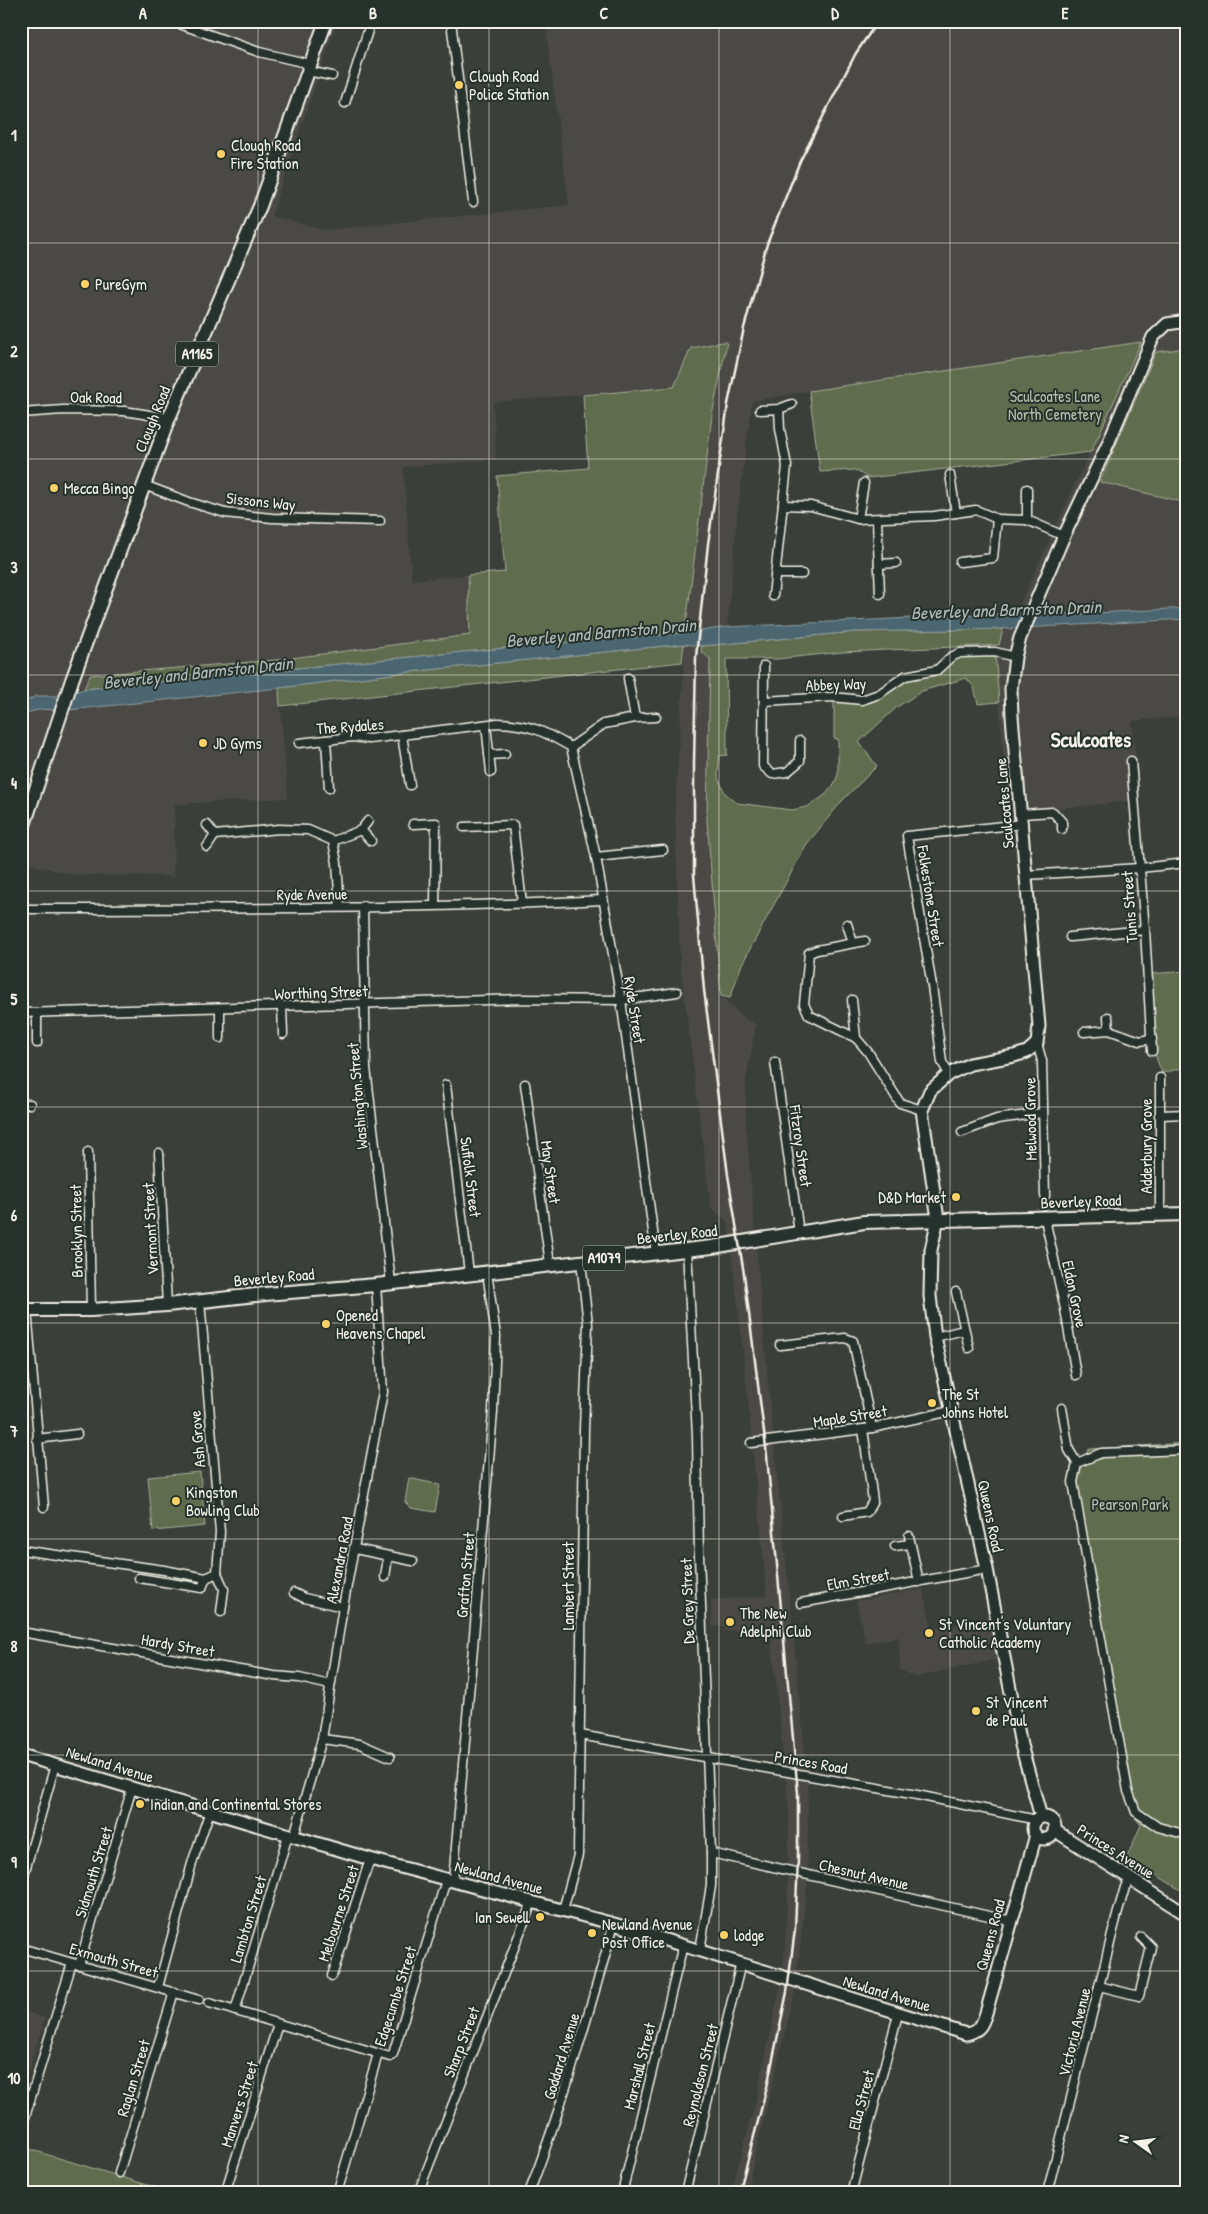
<svg xmlns="http://www.w3.org/2000/svg" width="1208" height="2214" viewBox="0 0 1208 2214" font-family="'Patrick Hand',sans-serif">
<rect width="100%" height="100%" fill="#3a3f39"/>
<filter id="ink" filterUnits="userSpaceOnUse"><feTurbulence type="fractalNoise" baseFrequency=".02" numOctaves="2"/><feDisplacementMap in="SourceGraphic" scale="10" xChannelSelector="R" yChannelSelector="G"/><feConvolveMatrix kernelMatrix="1 2 1 2 8 2 1 2 1" color-interpolation-filters="sRGB"/></filter>
<g filter="url(#ink)">
<g fill="#4b4a44">
<polygon points="21,21 337,21 271,216 324,230 569,205 545,21 1187,21 1187,608 1079,614 1016,613 1140,342 809,391 752,401 737,518 727,627 703,629 701,651 710,659 707,820 721,996 739,1014 756,1025 746,1081 746,1125 767,1372 808,1783 807,1885 795,1991 746,2193 731,2193 756,2100 781,1982 785,1947 788,1883 789,1810 770,1627 725,1631 725,1626 712,1627 711,1600 767,1596 743,1350 728,1222 711,1208 680,961 675,807 687,616 712,415 727,342 691,348 674,387 493,402 496,459 403,467 412,580 468,575 470,635 276,660 90,675 84,689 69,682 59,711 279,688 288,798 175,804 173,876 74,875 21,862"/>
<polygon points="1187,619 1187,716 1132,721 1140,800 1008,814 996,662 1003,629"/>
<polygon points="923,1589 932,1629 991,1619 999,1659 915,1677 900,1670 899,1637 866,1643 856,1601"/>
<polygon points="21,2010 45,2018 21,2096"/>
</g>
<g fill="#5f6c4e" stroke="#aaae9b">
<path d="M 722,342 L 727,342 L 712,415 L 685,633 C 485,648 285,670 84,689 L 90,675 L 276,660 L 470,635 L 468,575 L 505,572 L 497,476 L 588,468 L 583,395 L 674,387 L 691,348 Z"/>
<polygon points="1141,342 1091,452 868,478 855,470 820,472 809,391"/>
<polygon points="1187,348 1187,503 1100,482 1156,352"/>
<polygon points="1003,629 999,645 843,652 777,659 726,659 727,755 719,756 718,778 725,793 737,803 792,810 807,807 824,796 833,786 838,775 838,739 834,738 834,701 872,701 897,682 949,660 980,653 995,652 999,702 978,704 974,687 966,678 922,691 897,707 859,742 877,766 842,801 806,845 742,964 730,998 721,996 707,820 710,659 701,651 702,646 855,632"/>
<polygon points="684,644 682,662 280,706 279,688 409,672"/>
<polygon points="1187,971 1187,1067 1162,1073 1154,1052 1149,974"/>
<polygon points="1187,1443 1187,1894 1127,1857 1141,1825 1133,1815 1071,1491 1079,1465 1089,1449"/>
<polygon points="200,1472 205,1526 153,1531 148,1477"/>
<polygon points="409,1478 440,1485 435,1512 411,1508 405,1502"/>
<polygon points="21,2146 39,2152 174,2193 21,2193"/>
</g>
<path fill="#4c6671" stroke="#8f9ea1" d="M 1187,608 L 1187,619 L 1003,629 L 855,632 L 702,646 L 684,644 L 409,672 L 279,688 L 59,711 C 45,708 34,709 21,716 L 21,704 L 36,696 L 58,696 L 84,689 C 285,670 485,648 685,633 L 727,627 L 1016,613 L 1079,614 Z"/>
<g fill="none" stroke-linecap="round" stroke-linejoin="round">
<defs>
<g id="street">
<polyline points="171,21 259,52 310,64"/>
<polyline points="451,21 473,202"/>
<polyline points="308,71 332,76"/>
<polyline points="345,103 371,21"/>
<polyline points="760,410 779,409 792,404"/>
<polyline points="21,413 63,410 124,411 169,418"/>
<polyline points="950,475 956,513"/>
<polyline points="144,485 189,502 225,513 272,518 380,521"/>
<polyline points="783,505 811,506 858,519 934,516 976,510 997,519"/>
<polyline points="858,519 864,483"/>
<polyline points="877,520 880,594"/>
<polyline points="1027,520 1027,489"/>
<polyline points="960,562 993,558 997,519 1027,520 1064,536"/>
<polyline points="879,564 896,563"/>
<polyline points="775,574 802,574"/>
<polyline points="773,596 787,466 780,429 779,409"/>
<polyline points="764,666 763,766 772,774 787,772 800,761 800,741"/>
<polyline points="764,701 832,697 862,700 879,694 905,676 937,670 951,657 960,653 995,652 1015,657"/>
<polyline points="635,718 656,717"/>
<polyline points="486,725 491,772"/>
<polyline points="402,735 410,785"/>
<polyline points="326,740 329,788"/>
<path d="M 299,743 L 353,737 L 369,739 L 498,723 C 530,724 543,731 571,747 L 596,857 L 621,1000 L 656,1253"/>
<polyline points="571,747 604,724 635,718 628,678"/>
<polyline points="489,755 505,754"/>
<polyline points="1131,761 1145,930 1152,1051"/>
<polyline points="1022,814 1053,812 1062,822 1062,829"/>
<polyline points="368,821 361,830 371,841"/>
<polyline points="413,824 436,823 435,905"/>
<polyline points="207,825 215,835 207,847"/>
<polyline points="464,827 513,825 522,904"/>
<polyline points="215,835 279,829 308,830 333,841 337,863 340,907"/>
<polyline points="333,841 361,830"/>
<polyline points="596,857 663,850"/>
<polyline points="1026,875 1140,868 1187,863"/>
<polyline points="363,906 366,1068 391,1283"/>
<path d="M 21,909 C 215,908 409,910 602,900"/>
<polyline points="847,924 853,943"/>
<polyline points="1070,937 1145,930"/>
<polyline points="865,941 817,950 809,953 804,1004 809,1015 856,1038 868,1052 900,1103 922,1110"/>
<polyline points="852,1000 856,1038"/>
<polyline points="282,1006 283,1034"/>
<polyline points="220,1008 220,1038"/>
<polyline points="21,1013 523,999 621,1000 677,992"/>
<polyline points="1108,1017 1109,1030"/>
<polyline points="1084,1032 1109,1030 1140,1041 1152,1039"/>
<polyline points="37,1043 37,1013"/>
<polyline points="1037,1043 1042,1061 1045,1196"/>
<polyline points="775,1062 799,1233"/>
<polyline points="949,1074 942,1062 932,986 907,836 1023,824"/>
<polyline points="525,1084 550,1264"/>
<polyline points="446,1085 469,1273"/>
<polyline points="21,1104 30,1104"/>
<polyline points="1159,1115 1187,1114"/>
<polyline points="962,1132 997,1119 1042,1113"/>
<polyline points="88,1152 91,1310"/>
<polyline points="159,1153 167,1305"/>
<polyline points="1160,1214 1160,1078"/>
<polyline points="1045,1219 1065,1309 1076,1375"/>
<polyline points="687,1249 697,1435 699,1555 711,1853 711,1886 700,1950"/>
<polyline points="956,1292 969,1348"/>
<polyline points="27,1310 44,1507"/>
<polyline points="935,1337 964,1330"/>
<polyline points="780,1345 845,1338 853,1341 872,1428"/>
<polyline points="1062,1408 1069,1450 1077,1463"/>
<polyline points="37,1439 77,1434"/>
<polyline points="751,1443 872,1428 951,1411"/>
<polyline points="1187,1450 1101,1453 1077,1463 1073,1482 1128,1791 1136,1812 1158,1827 1187,1835"/>
<polyline points="843,1516 867,1512 873,1501 863,1429"/>
<polyline points="909,1536 919,1582"/>
<polyline points="895,1546 910,1544"/>
<polyline points="355,1549 413,1561"/>
<polyline points="21,1550 164,1570 206,1578 217,1573 220,1532 200,1301"/>
<polyline points="217,1573 224,1589 221,1612"/>
<polyline points="385,1577 388,1557"/>
<polyline points="139,1578 202,1588 206,1578"/>
<polyline points="294,1593 304,1598 343,1607"/>
<polyline points="801,1603 987,1569"/>
<polyline points="21,1632 274,1676 299,1678 330,1685"/>
<polyline points="580,1735 917,1795 1037,1820"/>
<polyline points="322,1739 360,1744 390,1757"/>
<polyline points="294,1836 322,1739 343,1607 383,1392 376,1285"/>
<polyline points="711,1853 1011,1921"/>
<polyline points="23,1878 55,1765"/>
<polyline points="453,1882 493,1412 496,1336 487,1272"/>
<polyline points="563,1910 578,1855 584,1429 588,1324 581,1261"/>
<polyline points="21,1948 199,2000"/>
<polyline points="79,1965 132,1788"/>
<polyline points="332,1976 370,1859"/>
<polyline points="1099,1986 1139,1996 1151,1947 1141,1937"/>
<polyline points="158,1987 193,1860 210,1811"/>
<polyline points="209,2003 390,2057 393,2054 446,1880"/>
<polyline points="235,2011 288,1835"/>
<polyline points="21,2130 72,1963"/>
<polyline points="119,2173 174,1992"/>
<polyline points="225,2193 278,2024"/>
<polyline points="337,2193 378,2054"/>
<polyline points="418,2193 532,1902"/>
<path d="M 529,2193 C 563,2105 588,2015 614,1924"/>
<polyline points="622,2193 683,1945"/>
<polyline points="685,2193 741,1963"/>
<polyline points="851,2193 898,2014"/>
<polyline points="1047,2193 1116,1919 1125,1887 1131,1879"/>
</g>
<g id="secondary">
<path d="M 21,1755 L 370,1859 L 614,1924 L 966,2034 C 980,2031 982,2025 986,2013 L 1036,1835"/>
<polyline points="1041,1817 1021,1745 987,1569 935,1337 930,1296 931,1250 938,1219 922,1110 930,1091 949,1074 970,1064 1014,1056 1027,1052 1037,1043 1039,1026 1012,716 1011,689 1015,657 1020,638 1064,536 1107,446 1153,337 1167,324 1187,321"/>
<circle cx="1044" cy="1828" r="11"/>
<polyline points="1054,1830 1187,1915"/>
</g>
<g id="primary">
<polyline points="21,834 72,680 144,485 169,418 260,206 326,21"/>
<polyline points="21,1310 91,1310 167,1305 265,1294 376,1285 712,1247 864,1222 1187,1214"/>
</g>
</defs>
<use href="#street" stroke="#f4f1e8" stroke-width="11"/>
<use href="#secondary" stroke="#f4f1e8" stroke-width="15"/>
<use href="#primary" stroke="#f4f1e8" stroke-width="16"/>
<use href="#street" stroke="#26332d" stroke-width="8"/>
<use href="#secondary" stroke="#26332d" stroke-width="11"/>
<use href="#primary" stroke="#26332d" stroke-width="12"/>
<polyline stroke="#f4f1e8" stroke-width="2.5" points="739,2193 767,2087 787,1992 795,1929 798,1859 798,1793 767,1456 744,1274 728,1175 704,990 694,875 694,764 696,657 708,544 728,404 744,328 767,244 800,161 856,53 878,21"/>
</g>
</g>
<path fill="none" stroke="#f4f1e8" stroke-width="1" stroke-opacity="0.55" d="M 258,21 L 258,2193M 489,21 L 489,2193M 719,21 L 719,2193M 950,21 L 950,2193M 21,243 L 1187,243M 21,459 L 1187,459M 21,675 L 1187,675M 21,891 L 1187,891M 21,1107 L 1187,1107M 21,1323 L 1187,1323M 21,1539 L 1187,1539M 21,1755 L 1187,1755M 21,1971 L 1187,1971"/>
<g fill="#ffd166" stroke="#26332d" stroke-width="2">
<circle cx="459" cy="85" r="5"/>
<circle cx="221" cy="154" r="5"/>
<circle cx="85" cy="284" r="5"/>
<circle cx="54" cy="488" r="5"/>
<circle cx="203" cy="743" r="5"/>
<circle cx="956" cy="1197" r="5"/>
<circle cx="326" cy="1324" r="5"/>
<circle cx="932" cy="1403" r="5"/>
<circle cx="176" cy="1501" r="5"/>
<circle cx="730" cy="1622" r="5"/>
<circle cx="929" cy="1633" r="5"/>
<circle cx="976" cy="1711" r="5"/>
<circle cx="140" cy="1804" r="5"/>
<circle cx="540" cy="1917" r="5"/>
<circle cx="592" cy="1933" r="5"/>
<circle cx="724" cy="1935" r="5"/>
</g>
<g text-anchor="middle" stroke-width="4" stroke-linejoin="round" paint-order="stroke">
<g fill="#26332d" stroke="#b6b8b0" stroke-width="1">
<rect x="176" y="341.5" width="42" height="25" rx="4"/>
<rect x="583" y="1245.5" width="42" height="25" rx="4"/>
</g>
<g font-size="15" font-weight="bold" fill="#f4f1e8">
<text x="197" y="359">A1165</text>
<text x="604" y="1263">A1079</text>
</g>
<g font-size="16" fill="#f4f1e8" stroke="#26332d" text-anchor="start">
<text x="469" y="82">Clough Road<tspan x="469" dy="18">Police Station</tspan></text>
<text x="231" y="151">Clough Road<tspan x="231" dy="18">Fire Station</tspan></text>
<text x="95" y="290">PureGym</text>
<text x="64" y="494">Mecca Bingo</text>
<text x="213" y="749">JD Gyms</text>
<text x="946" y="1203" text-anchor="end">D&amp;D Market</text>
<text x="336" y="1321">Opened<tspan x="336" dy="18">Heavens Chapel</tspan></text>
<text x="942" y="1400">The St<tspan x="942" dy="18">Johns Hotel</tspan></text>
<text x="186" y="1498">Kingston<tspan x="186" dy="18">Bowling Club</tspan></text>
<text x="740" y="1619">The New<tspan x="740" dy="18">Adelphi Club</tspan></text>
<text x="939" y="1630">St Vincent's Voluntary<tspan x="939" dy="18">Catholic Academy</tspan></text>
<text x="986" y="1708">St Vincent<tspan x="986" dy="18">de Paul</tspan></text>
<text x="150" y="1810">Indian and Continental Stores</text>
<text x="530" y="1923" text-anchor="end">Ian Sewell</text>
<text x="602" y="1930">Newland Avenue<tspan x="602" dy="18">Post Office</tspan></text>
<text x="734" y="1941">lodge</text>
</g>
<g font-size="16" fill="#b8bcaa" stroke="#26332d">
<text x="1055" y="402">Sculcoates Lane<tspan x="1055" dy="18">North Cemetery</tspan></text>
<text x="1130" y="1510">Pearson Park</text>
</g>
<g font-size="16" fill="#f4f1e8" stroke="#26332d">
<text transform="translate(96 397) rotate(1)" y="6">Oak Road</text>
<text transform="translate(152 419) rotate(-68)" y="6">Clough Road</text>
<text transform="translate(261 501) rotate(6)" y="6">Sissons Way</text>
<text transform="translate(836 684) rotate(-2)" y="6">Abbey Way</text>
<text transform="translate(350 726) rotate(-4)" y="6">The Rydales</text>
<text transform="translate(1004 803) rotate(-95)" y="6">Sculcoates Lane</text>
<text transform="translate(312 894) rotate(-1)" y="6">Ryde Avenue</text>
<text transform="translate(931 896) rotate(81)" y="6">Folkestone Street</text>
<text transform="translate(1129 907) rotate(-94)" y="6">Tunis Street</text>
<text transform="translate(321 992) rotate(-2)" y="6">Worthing Street</text>
<text transform="translate(635 1010) rotate(81)" y="6">Ryde Street</text>
<text transform="translate(357 1096) rotate(-95)" y="6">Washington Street</text>
<text transform="translate(1030 1119) rotate(-91)" y="6">Melwood Grove</text>
<text transform="translate(801 1146) rotate(82)" y="6">Fitzroy Street</text>
<text transform="translate(1146 1146) rotate(-90)" y="6">Adderbury Grove</text>
<text transform="translate(551 1172) rotate(82)" y="6">May Street</text>
<text transform="translate(471 1177) rotate(83)" y="6">Suffolk Street</text>
<text transform="translate(1081 1201) rotate(-2)" y="6">Beverley Road</text>
<text transform="translate(150 1229) rotate(-93)" y="6">Vermont Street</text>
<text transform="translate(76 1231) rotate(-91)" y="6">Brooklyn Street</text>
<text transform="translate(677 1234) rotate(-6)" y="6">Beverley Road</text>
<text transform="translate(274 1277) rotate(-5)" y="6">Beverley Road</text>
<text transform="translate(1075 1294) rotate(78)" y="6">Eldon Grove</text>
<text transform="translate(850 1416) rotate(-9)" y="6">Maple Street</text>
<text transform="translate(197 1439) rotate(-95)" y="6">Ash Grove</text>
<text transform="translate(991 1516) rotate(78)" y="6">Queens Road</text>
<text transform="translate(339 1560) rotate(-79)" y="6">Alexandra Road</text>
<text transform="translate(465 1575) rotate(-85)" y="6">Grafton Street</text>
<text transform="translate(858 1579) rotate(-10)" y="6">Elm Street</text>
<text transform="translate(568 1586) rotate(-90)" y="6">Lambert Street</text>
<text transform="translate(687 1601) rotate(-92)" y="6">De Grey Street</text>
<text transform="translate(178 1645) rotate(10)" y="6">Hardy Street</text>
<text transform="translate(811 1762) rotate(10)" y="6">Princes Road</text>
<text transform="translate(110 1764) rotate(17)" y="6">Newland Avenue</text>
<text transform="translate(1116 1851) rotate(32)" y="6">Princes Avenue</text>
<text transform="translate(93 1872) rotate(-73)" y="6">Sidmouth Street</text>
<text transform="translate(864 1874) rotate(13)" y="6">Chesnut Avenue</text>
<text transform="translate(499 1877) rotate(15)" y="6">Newland Avenue</text>
<text transform="translate(338 1913) rotate(-72)" y="6">Melbourne Street</text>
<text transform="translate(248 1919) rotate(-73)" y="6">Lambton Street</text>
<text transform="translate(990 1935) rotate(-75)" y="6">Queens Road</text>
<text transform="translate(114 1960) rotate(16)" y="6">Exmouth Street</text>
<text transform="translate(887 1993) rotate(17)" y="6">Newland Avenue</text>
<text transform="translate(395 1996) rotate(-72)" y="6">Edgecumbe Street</text>
<text transform="translate(1074 2032) rotate(-76)" y="6">Victoria Avenue</text>
<text transform="translate(461 2042) rotate(-69)" y="6">Sharp Street</text>
<text transform="translate(561 2056) rotate(-73)" y="6">Goddard Avenue</text>
<text transform="translate(639 2066) rotate(-76)" y="6">Marshall Street</text>
<text transform="translate(700 2075) rotate(-76)" y="6">Reynoldson Street</text>
<text transform="translate(133 2078) rotate(-73)" y="6">Raglan Street</text>
<text transform="translate(861 2100) rotate(-75)" y="6">Ella Street</text>
<text transform="translate(239 2104) rotate(-72)" y="6">Manvers Street</text>
</g>
<g font-size="18" font-style="italic" fill="#b1b9b8" stroke="#26332d">
<text transform="translate(1006 610) rotate(-2)" y="6">Beverley and Barmston Drain</text>
<text transform="translate(601 633) rotate(-5)" y="6">Beverley and Barmston Drain</text>
<text transform="translate(198 673) rotate(-6)" y="6">Beverley and Barmston Drain</text>
</g>
<g font-size="21" font-weight="bold" fill="#f4f1e8" stroke="#26332d">
<text x="1091" y="747">Sculcoates</text>
</g>
</g>
<rect width="1208" height="2214" fill="none" stroke="#26332d" stroke-width="55"/>
<g transform="translate(1136 2142) rotate(284)" stroke="#26332d" stroke-width="4" paint-order="stroke">
<path d="M0-4L9 19L0 12L-9 19Z" fill="#f4f1e8"/>
<text y="-8" font-size="14" font-weight="bold" text-anchor="middle" fill="#f4f1e8">N</text>
</g>
<rect x="28" y="28" width="1152" height="2158" fill="none" stroke="#f4f1e8" stroke-width="2"/>
<g font-size="16" text-anchor="middle" font-weight="bold" fill="#f4f1e8">
<text x="143" y="19">A</text>
<text x="373" y="19">B</text>
<text x="604" y="19">C</text>
<text x="835" y="19">D</text>
<text x="1065" y="19">E</text>
<text x="14" y="141">1</text>
<text x="14" y="357">2</text>
<text x="14" y="573">3</text>
<text x="14" y="789">4</text>
<text x="14" y="1005">5</text>
<text x="14" y="1221">6</text>
<text x="14" y="1437">7</text>
<text x="14" y="1652">8</text>
<text x="14" y="1868">9</text>
<text x="14" y="2084">10</text>
</g>
</svg>
